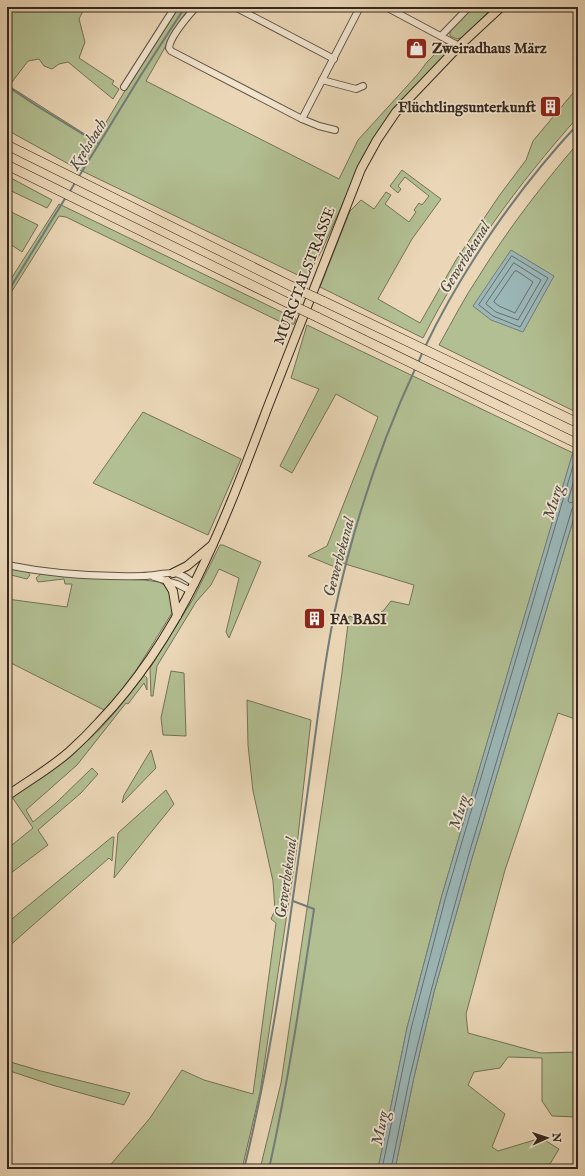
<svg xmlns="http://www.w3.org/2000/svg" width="585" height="1176" viewBox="0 0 585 1176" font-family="'IM FELL English',serif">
<rect width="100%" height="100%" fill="#ebd7b7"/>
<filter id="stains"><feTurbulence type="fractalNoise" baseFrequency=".005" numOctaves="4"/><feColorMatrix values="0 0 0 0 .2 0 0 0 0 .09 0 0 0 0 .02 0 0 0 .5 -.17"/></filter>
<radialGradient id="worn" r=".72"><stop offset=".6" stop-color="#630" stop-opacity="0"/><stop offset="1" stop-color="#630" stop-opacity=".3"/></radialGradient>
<g fill="#b2bf92" stroke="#737358">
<polygon points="7,7 85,7 79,19 85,42 79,58 114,81 112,84 119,89 113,99 68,62 59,64 52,69 44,66 39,59 28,61 9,86 91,138 74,167 7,130"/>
<polygon points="179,7 191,7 181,19 146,81 339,179 358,140 418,74 427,62 445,44 447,43 451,47 451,49 371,142 362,160 322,250 306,279 78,169 126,89"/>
<polygon points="473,7 493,7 463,37 457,39 450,36 450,31"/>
<path d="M 578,87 L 578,117 C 519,183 463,259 423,338 L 320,287 L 350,211 L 361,200 L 374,209 L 386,192 L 391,195 L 385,204 L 409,222 L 416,212 L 414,210 L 419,203 L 422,205 L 429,196 L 405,177 L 398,186 L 401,189 L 398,193 L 390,186 L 402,170 L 441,199 L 412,239 L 378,299 L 420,323 L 456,260 L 499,196 L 526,160 L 533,141 Z"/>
<path d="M 578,143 L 578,413 L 439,345 C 452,322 464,298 479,276 C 508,229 542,185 578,143 Z"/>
<polygon points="7,176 52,200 47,208 7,189"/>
<polygon points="59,204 296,319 294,324 285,324 66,217 59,216 7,299 7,285"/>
<polygon points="7,210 38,225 22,252 7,242"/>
<polygon points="307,325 573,453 442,895 407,1028 378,1169 260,1169 281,1083 341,680 349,616 367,622 384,610 391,601 409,605 414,585 342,563 340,569 308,556 327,546 378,417 336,394 292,473 280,466 319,389 291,378"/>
<polygon points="143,412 241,459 208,535 93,483"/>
<polygon points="578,504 578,720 558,713 505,870 466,1014 468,1033 541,1053 578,1052 578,1114 577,1117 552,1116 542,1101 542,1058 508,1057 500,1068 474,1072 468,1085 505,1114 492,1147 498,1151 541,1138 559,1149 547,1169 395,1169 414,1077 434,992 472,858"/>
<polygon points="220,545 223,545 261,562 229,638 226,632 239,578 219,569 211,585 196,602 157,666 153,696 151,696 150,668 193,599"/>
<polygon points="7,568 28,572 30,575 27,579 7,574"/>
<polygon points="41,574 84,578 144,580 159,582 166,586 171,595 173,611 167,621 127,685 104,710 7,661 7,599 67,607 72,584 65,584 64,579 38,582 36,578"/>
<polygon points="171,671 184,673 186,736 163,735 161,718"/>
<path d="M 144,675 L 147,678 L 147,690 L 144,683 L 128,704 L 126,703 L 77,765 L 26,810 L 33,822 L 56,803 L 92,768 L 98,774 L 81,793 L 38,830 L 48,845 L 7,876 L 7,849 L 33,828 L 12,797 C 37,780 63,763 86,742 C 108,723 126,699 144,675 Z"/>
<polygon points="247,700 311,720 296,854 260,1092 242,1169 107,1169 150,1118 182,1070 204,1080 253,1094 276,923 271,919 275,910 273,881 253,791 248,745"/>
<polygon points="151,750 156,768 122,803 124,795"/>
<polygon points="166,790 174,804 114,878 118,833"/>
<polygon points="112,837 114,837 112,861 109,858 7,948 7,923"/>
<polygon points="7,1061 41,1071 130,1093 124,1105 52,1085 7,1070"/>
</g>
<g fill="#9bb7b8" stroke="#727d7a">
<polygon points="511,250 554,276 523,332 491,320 473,306"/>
<polygon points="578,435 578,504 472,858 434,992 414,1077 395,1169 378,1169 407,1028 442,895"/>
</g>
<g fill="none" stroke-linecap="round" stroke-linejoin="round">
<g stroke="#686f6b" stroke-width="1">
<polygon points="512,256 548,278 520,327 493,316 479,305"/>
<polygon points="514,263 541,280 518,320 496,312 486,304"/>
<polygon points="515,271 517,271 533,282 515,313 499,306 494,302"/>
<polyline points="578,466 568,501 570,503 578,500"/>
<polyline points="382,1169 411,1029 446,896 578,449"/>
<polyline points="391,1169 410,1076 431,991 468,857 572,509 574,506 578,505"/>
</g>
<g stroke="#727d7a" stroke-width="2">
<polyline points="7,86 37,106 99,144"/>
<polyline points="78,178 141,75 185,7"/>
<polyline points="69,193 76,181"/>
<polyline points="7,293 66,197"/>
<path d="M 425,347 C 462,269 519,187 578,124"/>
<polyline points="418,363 423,351"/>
<path d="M 244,1169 C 275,1042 291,912 309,782 C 317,725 323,667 335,610 C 353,527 380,444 416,367"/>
<path d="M 269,1169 C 288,1083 301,996 314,909 L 293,901"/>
</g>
<defs>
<g id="minor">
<path d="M 196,7 C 188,16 170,37 169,48 L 171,51 L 302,119 L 319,126 L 335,130"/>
<polyline points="235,7 334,59"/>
<polyline points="386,7 459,46"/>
<polyline points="441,36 469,7"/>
<polyline points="322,80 356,89 363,86"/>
<polyline points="124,87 175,7"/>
<polyline points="302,119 360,7"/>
<path d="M 7,565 C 51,574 97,577 142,576 C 152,576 163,573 173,573 C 181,573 188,579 195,584"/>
<polyline points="154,577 177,584 191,591"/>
</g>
<g id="major">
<polyline points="173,573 187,566 211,546"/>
<polyline points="167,581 173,591 177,616"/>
<path d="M 7,796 C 28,781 51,768 70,751 C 80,742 90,732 99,722 C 183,635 225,520 267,409 C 298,329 329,249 361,169 L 377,140 L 396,112 L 459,46 L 501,7"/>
</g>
<g id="highway">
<polyline points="7,145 299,290"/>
<polyline points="7,165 294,306"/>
<polyline points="323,301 578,423"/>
<polyline points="317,317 578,444"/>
</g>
</defs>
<use href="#minor" stroke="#625344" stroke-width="8"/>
<use href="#major" stroke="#34271e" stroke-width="10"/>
<use href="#highway" stroke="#34271e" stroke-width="10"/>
<use href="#minor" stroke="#f2e5d0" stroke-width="6"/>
<use href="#major" stroke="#ebd7b7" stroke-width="8"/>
<use href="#highway" stroke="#ebd7b7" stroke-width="9"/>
<defs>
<g id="highway-bridge">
<polyline points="299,290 323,301"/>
<polyline points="294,306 317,317"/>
</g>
</defs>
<use href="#highway-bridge" stroke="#34271e" stroke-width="10" stroke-linecap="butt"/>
<use href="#highway-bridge" stroke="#ebd7b7" stroke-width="9"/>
</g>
<defs>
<symbol id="shop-square" viewBox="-11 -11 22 22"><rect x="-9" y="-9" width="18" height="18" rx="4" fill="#8f2418" stroke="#f2e5d0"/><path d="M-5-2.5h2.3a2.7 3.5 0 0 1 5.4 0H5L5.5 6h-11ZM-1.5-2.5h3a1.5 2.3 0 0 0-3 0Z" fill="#fff"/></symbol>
<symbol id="building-square" viewBox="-11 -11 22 22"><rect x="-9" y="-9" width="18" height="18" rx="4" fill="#8f2418" stroke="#f2e5d0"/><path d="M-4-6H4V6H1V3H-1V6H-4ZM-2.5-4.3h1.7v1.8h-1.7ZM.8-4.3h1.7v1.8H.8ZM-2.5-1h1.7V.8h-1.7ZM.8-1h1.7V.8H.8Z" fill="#fff"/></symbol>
</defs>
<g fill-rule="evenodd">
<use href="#shop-square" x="404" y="36" width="25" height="25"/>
<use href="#building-square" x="538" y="94" width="25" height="25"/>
<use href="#building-square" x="302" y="606" width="25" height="25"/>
</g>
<g text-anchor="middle" stroke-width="3.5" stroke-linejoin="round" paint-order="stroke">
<g font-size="15" font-weight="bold" fill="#34271e" stroke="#f2e5d0" text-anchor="start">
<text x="432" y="53">Zweiradhaus März</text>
<text x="536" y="112" text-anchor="end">Flüchtlingsunterkunft</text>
<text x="330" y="624">FA BASI</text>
</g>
<g font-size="15" fill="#34271e" stroke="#f2e5d0">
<text transform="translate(304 276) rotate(-69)" y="5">MURGTALSTRASSE</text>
</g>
<g font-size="16" font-style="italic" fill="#4e4b44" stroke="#f2e5d0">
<text transform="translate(87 144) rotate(-58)" y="6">Krebsbach</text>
<text transform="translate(464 257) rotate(-58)" y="6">Gewerbekanal</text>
<text transform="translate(552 502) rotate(-73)" y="6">Murg</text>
<text transform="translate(338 557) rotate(-75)" y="6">Gewerbekanal</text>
<text transform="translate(458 812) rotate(-73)" y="6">Murg</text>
<text transform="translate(285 878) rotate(-82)" y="6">Gewerbekanal</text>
<text transform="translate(379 1128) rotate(-79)" y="6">Murg</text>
</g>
</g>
<rect width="585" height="1176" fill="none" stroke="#ebd7b7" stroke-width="24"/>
<rect x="8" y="8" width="569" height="1160" fill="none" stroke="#34271e" stroke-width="2"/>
<rect x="12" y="12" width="561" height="1152" fill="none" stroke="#34271e"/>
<g transform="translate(547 1138) rotate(87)" stroke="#f2e5d0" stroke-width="3" paint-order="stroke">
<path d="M0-3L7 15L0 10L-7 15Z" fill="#34271e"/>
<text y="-6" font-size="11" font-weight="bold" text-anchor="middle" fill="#34271e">N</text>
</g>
<rect width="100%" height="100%" filter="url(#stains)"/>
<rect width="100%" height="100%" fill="url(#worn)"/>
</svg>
